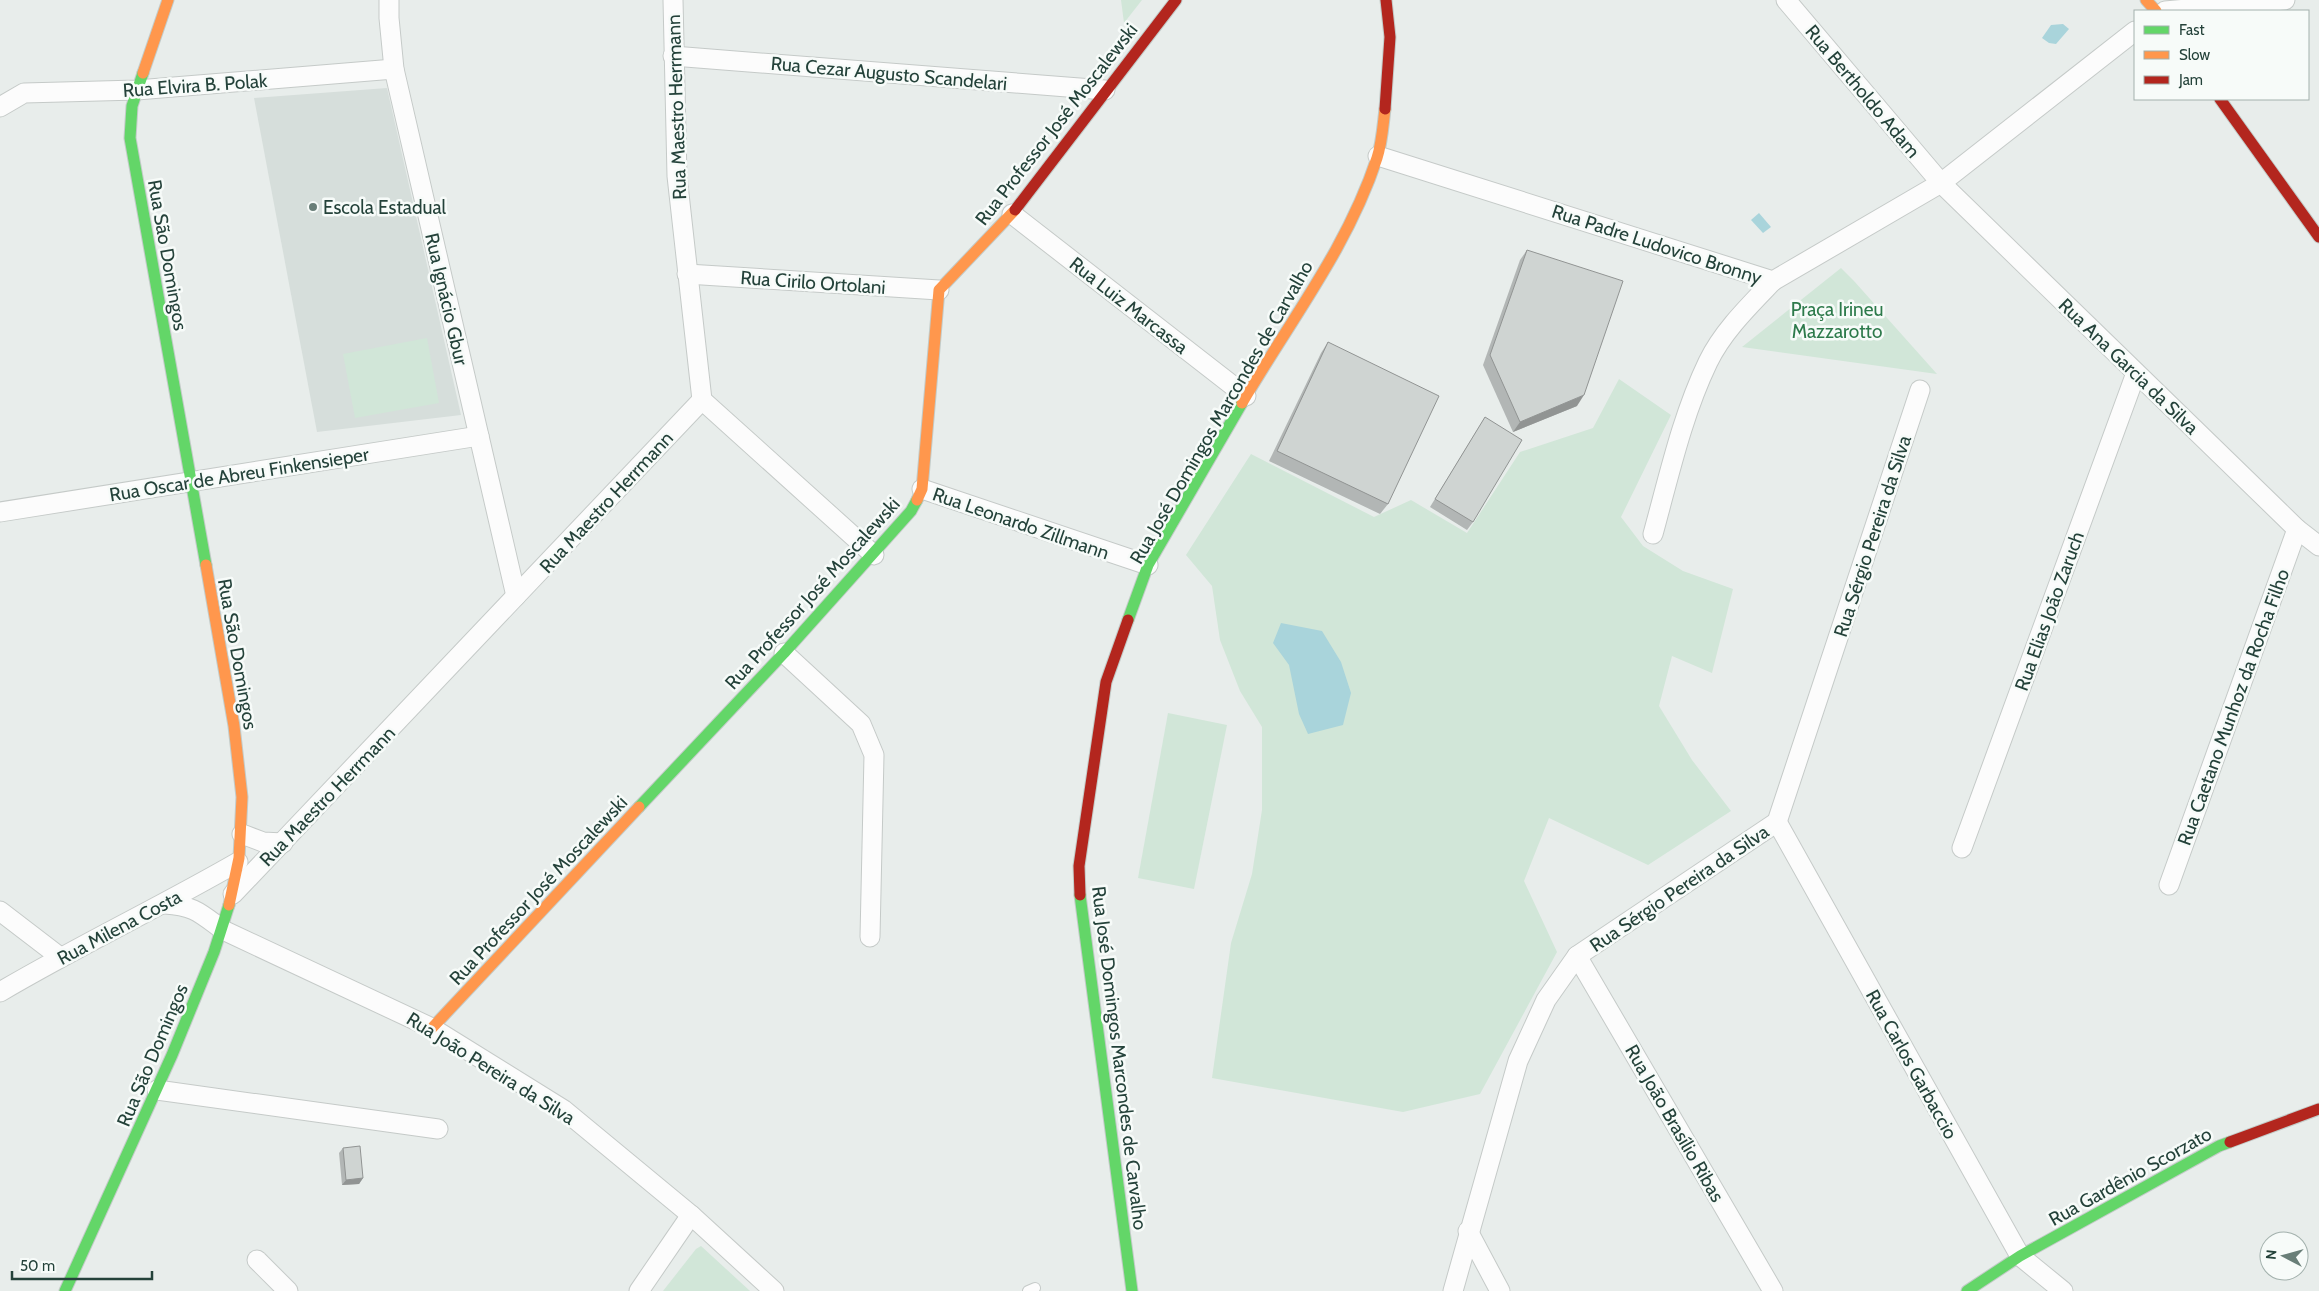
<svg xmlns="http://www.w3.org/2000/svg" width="2319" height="1291" viewBox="0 0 2319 1291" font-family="Cabin,sans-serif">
<rect width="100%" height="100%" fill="#e8edeb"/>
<polygon fill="#d6dedb" points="387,88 461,415 317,432 254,98"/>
<g fill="#d1e6d8">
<polygon points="1121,0 1142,0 1124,23"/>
<polygon points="1841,268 1854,281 1937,374 1742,347"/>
<polygon points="427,338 439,403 355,418 343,354"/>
<polygon points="1619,379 1671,415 1621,517 1643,546 1683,571 1733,589 1712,673 1672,656 1659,706 1692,760 1731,811 1648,865 1549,818 1524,881 1557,952 1480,1094 1403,1112 1212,1078 1231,943 1252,874 1262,810 1262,727 1240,691 1220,640 1212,586 1186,555 1251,454 1374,517 1411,500 1467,533 1520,452 1593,428"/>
<polygon points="1168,713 1227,725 1194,889 1138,878"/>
<polygon points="701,1246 750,1291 663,1291 696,1249"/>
</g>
<g fill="#a9d4db">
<polygon points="2063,24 2069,29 2056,44 2049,43 2042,38 2051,25"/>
<polygon points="1759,213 1771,227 1763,233 1751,220"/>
<polygon points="1281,623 1322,631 1341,662 1351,693 1343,725 1308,734 1299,714 1289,665 1273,643"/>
</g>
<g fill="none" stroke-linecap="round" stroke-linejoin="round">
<defs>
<polyline id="lane" points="1028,1291 1035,1288"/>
<g id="street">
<polyline points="389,0 389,18 394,69 516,596"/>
<polyline points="1786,0 1941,183 2297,529 2319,546"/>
<polyline points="2165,11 2285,0"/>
<polyline points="673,56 1105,90"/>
<polyline points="0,107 24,93 137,90 394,69"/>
<polyline points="1378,156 1773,281 1941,183 2135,31"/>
<polyline points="1012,214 1246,396"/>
<polyline points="687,274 939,290"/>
<polyline points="702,400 874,555"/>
<polyline points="922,489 1148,565"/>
<polyline points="0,512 479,436"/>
<path d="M 1653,534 C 1669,476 1682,416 1708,362 C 1723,331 1750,305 1773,281"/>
<polyline points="784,653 861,724 874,755 870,937"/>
<polyline points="1777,822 2020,1256 2063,1291"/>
<polyline points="242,834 263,842 283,843"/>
<polyline points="1962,848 2136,373"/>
<polyline points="2169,885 2297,529"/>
<polyline points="233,894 702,400 677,176 673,0"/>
<path d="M 165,904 C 195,906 200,913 223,930 L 432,1028 L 564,1110 L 691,1215 L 774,1291"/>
<polyline points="0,911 60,957"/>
<polyline points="1577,956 1773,1291"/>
<path d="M 0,992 C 78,946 160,907 238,862"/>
<polyline points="157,1090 438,1129"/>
<polyline points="1468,1231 1500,1291"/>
<polyline points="257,1260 288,1291"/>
<polyline points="639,1291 691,1215"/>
<polyline points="1453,1291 1518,1061 1546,1000 1577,956 1777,822 1920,390"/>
</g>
<g id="fast">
<polyline points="143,73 132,106 130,138 206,565"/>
<polyline points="1128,620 1148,565 1242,403"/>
<polyline points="639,807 784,653 911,511 917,500"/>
<polyline points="1080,895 1132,1291"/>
<polyline points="65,1291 172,1055 214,952 229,905"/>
<polyline points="1967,1291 2020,1256 2219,1146 2230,1142"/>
</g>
<g id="slow">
<polyline points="2146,0 2156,11"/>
<polyline points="143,73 168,0"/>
<path d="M 1242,403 C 1289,322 1347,249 1377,158 C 1382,143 1383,125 1385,109"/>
<polyline points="917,500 922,489 939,290 1015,210"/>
<polyline points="206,565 234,726 242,797 239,858 229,905"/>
<polyline points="432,1028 639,807"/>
</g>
<g id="jam">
<polyline points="2220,99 2319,237"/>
<polyline points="1385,109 1390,37 1386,0"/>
<polyline points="1015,210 1176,0"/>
<polyline points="1080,895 1079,866 1106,682 1128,620"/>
<polyline points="2230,1142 2319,1109"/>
</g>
</defs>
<use href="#lane" stroke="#c5cac8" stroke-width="12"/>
<use href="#street" stroke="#c5cac8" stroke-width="21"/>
<use href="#fast" stroke="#c3cbc8" stroke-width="13"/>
<use href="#slow" stroke="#c3cbc8" stroke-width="13"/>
<use href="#jam" stroke="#c3cbc8" stroke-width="13"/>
<use href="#lane" stroke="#fcfcfc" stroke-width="10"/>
<use href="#street" stroke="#fcfcfc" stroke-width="19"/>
<use href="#fast" stroke="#63d668" stroke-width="11"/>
<use href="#slow" stroke="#ff974d" stroke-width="11"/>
<use href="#jam" stroke="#b3261e" stroke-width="11"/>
</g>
<g fill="#b2b6b5">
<polygon points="1527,250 1577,406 1513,432 1483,365 1520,260"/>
<polygon points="1328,342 1388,504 1380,514 1269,461 1321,353"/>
<polygon points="1485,417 1473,522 1467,530 1430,507"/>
<polygon points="343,1148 363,1178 359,1184 342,1185 339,1153"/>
</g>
<g fill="#919493">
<polygon points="1584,395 1577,406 1513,432 1520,422"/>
<polygon points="363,1178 359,1184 342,1185 346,1180"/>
</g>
<g fill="#cfd4d2" stroke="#919493">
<polygon points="1527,250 1623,281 1584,395 1520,422 1490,355"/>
<polygon points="1328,342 1439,396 1388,504 1277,451"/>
<polygon points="1485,417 1522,440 1473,522 1435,499"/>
<polygon points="360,1146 363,1178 346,1180 343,1148"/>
</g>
<circle fill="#697e78" stroke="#f7fbf9" stroke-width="2" cx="313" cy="207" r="5"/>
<g text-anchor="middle" stroke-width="5" stroke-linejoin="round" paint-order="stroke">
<g font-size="19" fill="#24423a" stroke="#f7fbf9">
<text transform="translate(889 73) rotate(5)" y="7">Rua Cezar Augusto Scandelari</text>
<text transform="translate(195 85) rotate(-4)" y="7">Rua Elvira B. Polak</text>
<text transform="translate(1863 91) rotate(50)" y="7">Rua Bertholdo Adam</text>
<text transform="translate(676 107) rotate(-92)" y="7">Rua Maestro Herrmann</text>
<text transform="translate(1056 124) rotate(-52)" y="7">Rua Professor José Moscalewski</text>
<text transform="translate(1657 244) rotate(18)" y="7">Rua Padre Ludovico Bronny</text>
<text transform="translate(168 255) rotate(80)" y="7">Rua São Domingos</text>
<text transform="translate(813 282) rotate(4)" y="7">Rua Cirilo Ortolani</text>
<text transform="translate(447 299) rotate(77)" y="7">Rua Ignácio Gbur</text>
<text transform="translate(1129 305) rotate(38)" y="7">Rua Luiz Marcassa</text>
<text transform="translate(2129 366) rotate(44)" y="7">Rua Ana Garcia da Silva</text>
<text transform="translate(1221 412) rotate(-60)" y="7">Rua José Domingos Marcondes de Carvalho</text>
<text transform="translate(239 474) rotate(-9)" y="7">Rua Oscar de Abreu Finkensieper</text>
<text transform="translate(606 502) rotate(-47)" y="7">Rua Maestro Herrmann</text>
<text transform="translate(1021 523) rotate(19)" y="7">Rua Leonardo Zillmann</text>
<text transform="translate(1872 536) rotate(-72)" y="7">Rua Sérgio Pereira da Silva</text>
<text transform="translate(812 593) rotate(-48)" y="7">Rua Professor José Moscalewski</text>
<text transform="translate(2049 611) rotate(-70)" y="7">Rua Elias João Zaruch</text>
<text transform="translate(238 654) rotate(80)" y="7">Rua São Domingos</text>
<text transform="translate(2233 707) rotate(-70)" y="7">Rua Caetano Munhoz da Rocha Filho</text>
<text transform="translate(327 796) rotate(-46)" y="7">Rua Maestro Herrmann</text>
<text transform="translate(1679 888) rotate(-34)" y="7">Rua Sérgio Pereira da Silva</text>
<text transform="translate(538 890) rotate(-47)" y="7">Rua Professor José Moscalewski</text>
<text transform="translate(119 927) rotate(-28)" y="7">Rua Milena Costa</text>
<text transform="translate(152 1055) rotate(-67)" y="7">Rua São Domingos</text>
<text transform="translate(1120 1058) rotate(83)" y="7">Rua José Domingos Marcondes de Carvalho</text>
<text transform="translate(1912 1064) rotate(61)" y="7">Rua Carlos Garbaccio</text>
<text transform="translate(491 1068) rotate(32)" y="7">Rua João Pereira da Silva</text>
<text transform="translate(1675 1123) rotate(60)" y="7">Rua João Brasílio Ribas</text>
<text transform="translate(2130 1176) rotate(-29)" y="7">Rua Gardênio Scorzato</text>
</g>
<g font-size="19" fill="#24423a" stroke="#f7fbf9" text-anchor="start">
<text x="323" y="214">Escola Estadual</text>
</g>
<g font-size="19" fill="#2d7a4b" stroke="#f7fbf9">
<text x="1837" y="316">Praça Irineu<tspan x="1837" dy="22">Mazzarotto</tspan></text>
</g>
</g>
<rect x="2134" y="10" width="175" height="90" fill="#f7fbf9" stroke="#a3b1ad"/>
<rect x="2144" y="26" width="25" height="8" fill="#63d668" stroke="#a3b1ad"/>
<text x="2179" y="35" font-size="15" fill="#24423a">Fast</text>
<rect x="2144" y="51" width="25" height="8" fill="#ff974d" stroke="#a3b1ad"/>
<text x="2179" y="60" font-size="15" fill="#24423a">Slow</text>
<rect x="2144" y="76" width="25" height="8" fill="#b3261e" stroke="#a3b1ad"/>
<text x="2179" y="85" font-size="15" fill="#24423a">Jam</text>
<g transform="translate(2284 1256) rotate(276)"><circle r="24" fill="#f7fbf9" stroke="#a3b1ad"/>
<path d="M0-4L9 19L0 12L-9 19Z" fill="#697e78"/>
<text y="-8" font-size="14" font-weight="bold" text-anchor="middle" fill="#24423a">N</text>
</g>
<path d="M12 1271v8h140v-8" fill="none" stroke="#24423a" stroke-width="2.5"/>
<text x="20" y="1271" font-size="15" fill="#24423a" stroke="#f7fbf9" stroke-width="4" paint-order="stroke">50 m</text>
</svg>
